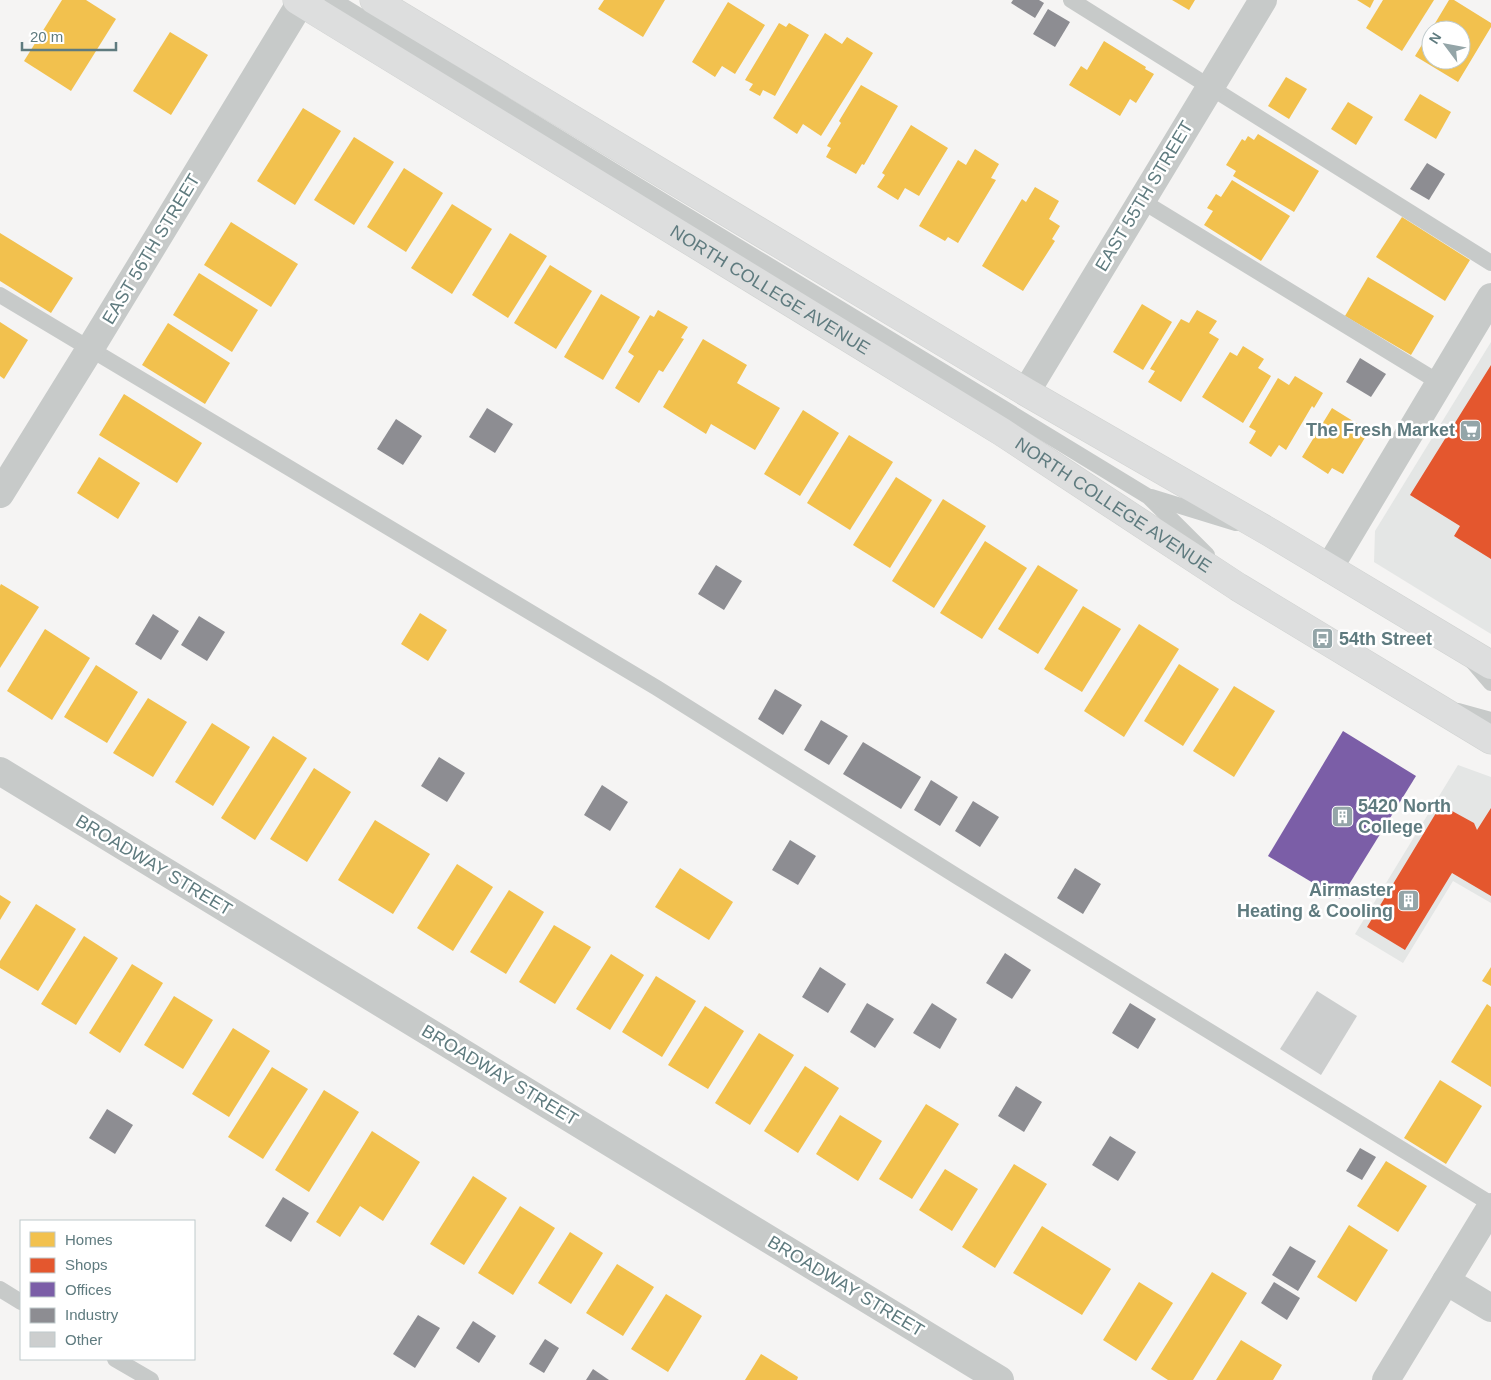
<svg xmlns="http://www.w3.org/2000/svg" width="1491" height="1380" viewBox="0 0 1491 1380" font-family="Arial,sans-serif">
<rect width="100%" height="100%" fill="#f5f4f3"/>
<g fill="#e4e6e5">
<polygon points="1491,342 1491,634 1374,562 1375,531"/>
<polygon points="1458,765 1491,777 1491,903 1453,881 1403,963 1355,934"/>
</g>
<g fill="#f2c14e">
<polygon points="62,0 86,0 116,19 71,91 24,61"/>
<polygon points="604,0 665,0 643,37 598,9"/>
<polygon points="1172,0 1195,0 1189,10"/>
<polygon points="1357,0 1374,0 1370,8"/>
<polygon points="1383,0 1434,0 1402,51 1366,28"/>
<polygon points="1449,0 1454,0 1491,23 1491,27 1458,82 1415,56 1431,30 1431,60 1461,60 1461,30 1431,30"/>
<polygon points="728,2 765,25 735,74 722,66 715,77 692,62"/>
<polygon points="779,23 786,27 789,23 809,35 775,96 763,90 760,96 749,90 753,84 745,80"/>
<polygon points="170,32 208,55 171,115 133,91"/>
<polygon points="825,33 842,44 847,37 873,53 821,136 803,124 797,134 773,118"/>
<polygon points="1104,41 1146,67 1145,69 1154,74 1136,103 1130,99 1120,116 1069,85 1081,66 1087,70"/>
<polygon points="1286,77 1307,89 1289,119 1268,106"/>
<polygon points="861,85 898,106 864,165 862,164 856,174 826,157 831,148 827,146 841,123 839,121"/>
<polygon points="1420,94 1451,112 1436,139 1404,120"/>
<polygon points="1348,102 1373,117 1356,145 1331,129"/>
<polygon points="303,108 341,131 295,205 257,181"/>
<polygon points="911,125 948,148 919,196 905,188 898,200 877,187 885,175 882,173"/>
<polygon points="1258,134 1319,171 1294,212 1233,176 1236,171 1226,165 1242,139 1245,141 1248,136 1254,140"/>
<polygon points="354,137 394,162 354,225 314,200"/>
<polygon points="975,149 999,164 991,178 996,180 958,243 948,237 945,241 919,226 958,160 966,165"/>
<polygon points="404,168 443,193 406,252 367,227"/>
<polygon points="1232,180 1290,216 1261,261 1204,225 1213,211 1207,208 1216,194 1221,197"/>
<polygon points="1035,187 1059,201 1049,219 1060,226 1052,239 1055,241 1023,291 982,266 1022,199 1026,202"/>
<polygon points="452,204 492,229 452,294 411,268"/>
<polygon points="1402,217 1470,260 1445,301 1376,257"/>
<polygon points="231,222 298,264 271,307 204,265"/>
<polygon points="0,233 73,278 51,313 0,281"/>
<polygon points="510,233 547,256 508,318 472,295"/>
<polygon points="550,265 592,291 556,349 514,323"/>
<polygon points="199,273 258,310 232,352 173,315"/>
<polygon points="1368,277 1434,316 1411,355 1345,316"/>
<polygon points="601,294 640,317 603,380 564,357"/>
<polygon points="1142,304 1172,322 1143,370 1113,352"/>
<polygon points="658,310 688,327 681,338 684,339 663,372 659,370 639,403 615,388 634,356 628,352 650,315 654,317"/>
<polygon points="1197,310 1217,321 1209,333 1219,339 1181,402 1148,382 1155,371 1150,369 1181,319 1189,323"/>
<polygon points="0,322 28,340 4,379 0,376"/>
<polygon points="168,323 230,363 205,404 142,365"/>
<polygon points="703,339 747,365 737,383 780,408 755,450 711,424 706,434 663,407"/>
<polygon points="1243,346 1264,359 1258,368 1271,376 1243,423 1202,397 1230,352 1237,356"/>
<polygon points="1295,376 1323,393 1314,408 1312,406 1286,450 1279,445 1271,457 1249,443 1256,431 1249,427 1278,378 1289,385"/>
<polygon points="124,394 202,443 177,483 99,435"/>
<polygon points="1332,408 1369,431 1343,474 1332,468 1328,474 1302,457"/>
<polygon points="803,410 839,433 800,496 764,474"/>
<polygon points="849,435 893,462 850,530 807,503"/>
<polygon points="99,457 140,483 118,519 77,493"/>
<polygon points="896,477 932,500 890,568 853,545"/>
<polygon points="943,499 986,526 934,608 892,581"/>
<polygon points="985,541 1027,568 982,639 940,613"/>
<polygon points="1038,565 1078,590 1038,654 998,629"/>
<polygon points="1,584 39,607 0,668 0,586"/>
<polygon points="1083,606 1121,629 1082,692 1044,669"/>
<polygon points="420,613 447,630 428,661 401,644"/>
<polygon points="1139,624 1179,649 1124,737 1084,711"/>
<polygon points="45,629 90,658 52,720 7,691"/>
<polygon points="1179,664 1219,689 1183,746 1144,721"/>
<polygon points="96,665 138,692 107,743 64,717"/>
<polygon points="1234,686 1275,711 1234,777 1193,751"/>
<polygon points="148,698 187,722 153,777 113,753"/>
<polygon points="212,723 250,747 213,806 175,782"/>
<polygon points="273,736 307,758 255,840 221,818"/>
<polygon points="314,768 351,792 307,862 270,839"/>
<polygon points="375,820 430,854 393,914 338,880"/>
<polygon points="457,864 493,887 453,951 417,928"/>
<polygon points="680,868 733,902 709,940 655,907"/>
<polygon points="509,890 544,912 506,974 470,952"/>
<polygon points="0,895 11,902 0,920"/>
<polygon points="36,904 76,929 38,991 0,968 0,961"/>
<polygon points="554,925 591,947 555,1004 519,982"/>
<polygon points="84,936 118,958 76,1025 41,1004"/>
<polygon points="611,954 644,975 610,1030 576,1009"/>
<polygon points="132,964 163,983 120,1053 89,1033"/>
<polygon points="1491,967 1491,986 1482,981"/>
<polygon points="656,976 696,1001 662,1057 622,1032"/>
<polygon points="174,996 213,1020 183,1069 144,1045"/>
<polygon points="1487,1004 1491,1007 1491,1087 1451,1062"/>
<polygon points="705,1006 744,1031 708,1089 668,1065"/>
<polygon points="233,1028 270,1051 229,1117 192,1094"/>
<polygon points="759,1033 794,1055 750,1125 715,1103"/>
<polygon points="805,1066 839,1088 798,1153 764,1131"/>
<polygon points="272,1067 308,1089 263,1159 228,1137"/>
<polygon points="1440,1080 1482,1106 1446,1164 1404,1138"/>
<polygon points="324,1090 359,1112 309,1192 275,1170"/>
<polygon points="926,1104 959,1124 912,1199 879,1179"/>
<polygon points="840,1115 882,1141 858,1181 816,1154"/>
<polygon points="372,1131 420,1162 383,1221 360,1206 340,1237 316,1222"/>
<polygon points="1386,1161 1427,1186 1398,1232 1357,1206"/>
<polygon points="1014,1164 1047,1184 995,1268 962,1247"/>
<polygon points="945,1169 978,1189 952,1231 919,1210"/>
<polygon points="473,1176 507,1198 464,1265 430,1244"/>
<polygon points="520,1206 555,1228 513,1295 478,1273"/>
<polygon points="1349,1225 1388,1250 1356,1302 1317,1277"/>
<polygon points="1042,1226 1111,1269 1082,1315 1013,1273"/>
<polygon points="570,1232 603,1253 571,1304 538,1283"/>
<polygon points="617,1264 654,1287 623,1336 586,1313"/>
<polygon points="1212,1272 1247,1293 1193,1380 1168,1380 1151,1369"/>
<polygon points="1139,1282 1173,1303 1136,1361 1103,1340"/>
<polygon points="666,1294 702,1316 668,1372 631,1349"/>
<polygon points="1241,1340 1282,1365 1273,1380 1216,1380"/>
<polygon points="761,1354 798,1377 797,1380 745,1380"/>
</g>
<g fill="#e4572e">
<polygon points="1491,365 1491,559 1454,536 1460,526 1410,495"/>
<polygon points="1443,806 1474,823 1477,830 1491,808 1491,896 1452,873 1405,950 1367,927 1439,808"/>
</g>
<polygon fill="#7b5ea7" points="1343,731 1416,776 1340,899 1268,856"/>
<g fill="#8d8d92">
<polygon points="1013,0 1039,0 1044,3 1035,18 1011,3"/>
<polygon points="1048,9 1070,22 1055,47 1033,34"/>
<polygon points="1427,163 1445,174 1429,200 1410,189"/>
<polygon points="1360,358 1386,374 1371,397 1346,382"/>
<polygon points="487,408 513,424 495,453 469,437"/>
<polygon points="396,419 422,436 403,465 377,449"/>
<polygon points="716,565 742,581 724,610 698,594"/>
<polygon points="153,614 179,631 161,660 135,644"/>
<polygon points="199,616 225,632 207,661 181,645"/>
<polygon points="775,689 802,705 783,735 758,719"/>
<polygon points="821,720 848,736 829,765 804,750"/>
<polygon points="863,742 921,777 901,809 843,774"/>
<polygon points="439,757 465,773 447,802 421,786"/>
<polygon points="931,780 958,797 940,826 914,810"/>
<polygon points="602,785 628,802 610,831 584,815"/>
<polygon points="973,801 999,817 980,847 955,831"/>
<polygon points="790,840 816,856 798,885 772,870"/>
<polygon points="1075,868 1101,884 1083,914 1057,898"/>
<polygon points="1005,953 1031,970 1012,999 986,983"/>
<polygon points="820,967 846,984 828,1013 802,997"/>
<polygon points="867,1003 894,1019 875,1048 850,1032"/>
<polygon points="932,1003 957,1019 940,1049 913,1033"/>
<polygon points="1130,1003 1156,1019 1138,1049 1112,1033"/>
<polygon points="1016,1086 1042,1102 1024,1132 998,1116"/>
<polygon points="107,1109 133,1125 115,1154 89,1138"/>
<polygon points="1110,1136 1136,1152 1118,1181 1092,1165"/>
<polygon points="1360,1148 1376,1157 1362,1180 1346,1171"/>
<polygon points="283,1197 309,1213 291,1242 265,1226"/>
<polygon points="1290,1246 1316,1261 1298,1291 1272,1275"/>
<polygon points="1274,1282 1300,1298 1287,1320 1261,1303"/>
<polygon points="418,1315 440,1328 415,1368 393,1354"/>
<polygon points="473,1321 496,1336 479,1363 456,1348"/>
<polygon points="545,1339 559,1348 544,1373 529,1364"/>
<polygon points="593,1369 609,1380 586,1380"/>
</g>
<polygon fill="#cccece" points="1317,991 1357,1016 1321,1075 1280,1049"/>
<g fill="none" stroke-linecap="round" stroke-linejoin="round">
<defs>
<g id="secondary">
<path id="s1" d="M 297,0 L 1002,432 L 1238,587 L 1491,740"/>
<polyline points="374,0 1026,392 1271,533 1491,665"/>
</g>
</defs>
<use href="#secondary" stroke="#d0d2d1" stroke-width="29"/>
<g stroke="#c7cac9" stroke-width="16">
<polyline points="333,0 1149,497 1207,555"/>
<polyline points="1071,0 1491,263"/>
<polyline points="1142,201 1440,383"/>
<polyline points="0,295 657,688 958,877 1491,1204"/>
<polyline points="1151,497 1236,523"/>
<polyline points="1473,662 1491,683"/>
<polyline points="1458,711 1491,720"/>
<polyline points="0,1289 21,1302"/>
<polyline points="115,1359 151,1380"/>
</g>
<g stroke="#c7cac9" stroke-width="28">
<polyline points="1026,392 1263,0"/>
<polyline points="0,494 90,349 301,2"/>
<polyline points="1329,568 1491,297"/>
<polyline points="0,771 1000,1380"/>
<polyline points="1446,1281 1491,1308"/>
<polyline points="1386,1380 1491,1207"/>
</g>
<use href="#secondary" stroke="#dddede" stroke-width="28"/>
</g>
<defs>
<symbol id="supermarket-square" viewBox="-11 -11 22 22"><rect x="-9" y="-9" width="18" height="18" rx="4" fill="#94a5a8" stroke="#fff"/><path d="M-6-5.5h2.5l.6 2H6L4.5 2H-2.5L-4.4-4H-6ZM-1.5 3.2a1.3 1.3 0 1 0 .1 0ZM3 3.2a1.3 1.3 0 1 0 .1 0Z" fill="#fff"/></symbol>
<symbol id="bus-square" viewBox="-11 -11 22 22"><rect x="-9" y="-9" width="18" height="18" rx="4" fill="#94a5a8" stroke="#fff"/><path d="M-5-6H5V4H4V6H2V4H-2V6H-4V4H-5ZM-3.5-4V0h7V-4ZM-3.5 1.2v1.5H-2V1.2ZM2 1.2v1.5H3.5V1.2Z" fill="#fff"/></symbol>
<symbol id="building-square" viewBox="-11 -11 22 22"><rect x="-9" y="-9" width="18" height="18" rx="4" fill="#94a5a8" stroke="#fff"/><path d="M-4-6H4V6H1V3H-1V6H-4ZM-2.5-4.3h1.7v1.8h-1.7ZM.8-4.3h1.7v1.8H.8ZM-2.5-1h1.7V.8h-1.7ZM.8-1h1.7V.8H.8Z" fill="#fff"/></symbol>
</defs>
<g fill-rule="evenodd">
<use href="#supermarket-square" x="1458" y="418" width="25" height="25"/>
<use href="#bus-square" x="1310" y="626" width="25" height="25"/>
<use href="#building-square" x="1330" y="804" width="25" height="25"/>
<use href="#building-square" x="1396" y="888" width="25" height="25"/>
</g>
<g text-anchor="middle" stroke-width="5" stroke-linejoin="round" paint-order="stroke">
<g font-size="18" fill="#5f7b7f" stroke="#fff">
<text transform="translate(1144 196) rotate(-59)" y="6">EAST 55TH STREET</text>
<text transform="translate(151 249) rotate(-59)" y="6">EAST 56TH STREET</text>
<text dy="6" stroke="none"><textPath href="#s1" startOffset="555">NORTH COLLEGE AVENUE</textPath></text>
<text dy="6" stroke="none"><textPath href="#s1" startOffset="960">NORTH COLLEGE AVENUE</textPath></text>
<text transform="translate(154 865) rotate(31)" y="6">BROADWAY STREET</text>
<text transform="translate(500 1075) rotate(31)" y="6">BROADWAY STREET</text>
<text transform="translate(846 1286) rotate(31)" y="6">BROADWAY STREET</text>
</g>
<g font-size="18" font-weight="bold" fill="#5f7b7f" stroke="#fff" text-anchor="end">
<text x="1455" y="436">The Fresh Market</text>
<text x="1339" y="645" text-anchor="start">54th Street</text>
<text x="1358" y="812" text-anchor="start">5420 North<tspan x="1358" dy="21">College</tspan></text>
<text x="1393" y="896">Airmaster<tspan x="1393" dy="21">Heating &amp; Cooling</tspan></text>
</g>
</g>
<rect x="20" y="1220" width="175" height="140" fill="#ffffff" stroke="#bfcacc"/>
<rect x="30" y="1232" width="25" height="15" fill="#f2c14e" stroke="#bfcacc"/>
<text x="65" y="1245" font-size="15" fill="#5f7b7f">Homes</text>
<rect x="30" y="1258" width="25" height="15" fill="#e4572e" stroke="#bfcacc"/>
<text x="65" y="1270" font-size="15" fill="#5f7b7f">Shops</text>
<rect x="30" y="1282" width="25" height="15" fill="#7b5ea7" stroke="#bfcacc"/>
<text x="65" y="1295" font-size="15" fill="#5f7b7f">Offices</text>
<rect x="30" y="1308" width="25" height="15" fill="#8d8d92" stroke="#bfcacc"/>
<text x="65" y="1320" font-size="15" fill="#5f7b7f">Industry</text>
<rect x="30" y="1332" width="25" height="15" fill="#cccece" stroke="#bfcacc"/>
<text x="65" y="1345" font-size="15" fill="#5f7b7f">Other</text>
<g transform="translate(1446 45) rotate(302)"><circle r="24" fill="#ffffff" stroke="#bfcacc"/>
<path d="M0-4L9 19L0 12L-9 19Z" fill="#94a5a8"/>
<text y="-8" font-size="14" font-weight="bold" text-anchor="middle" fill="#5f7b7f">N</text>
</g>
<path d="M22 42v8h94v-8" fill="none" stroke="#5f7b7f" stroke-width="2.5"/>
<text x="30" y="42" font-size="15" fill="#5f7b7f" stroke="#ffffff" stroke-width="4" paint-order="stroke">20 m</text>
</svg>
